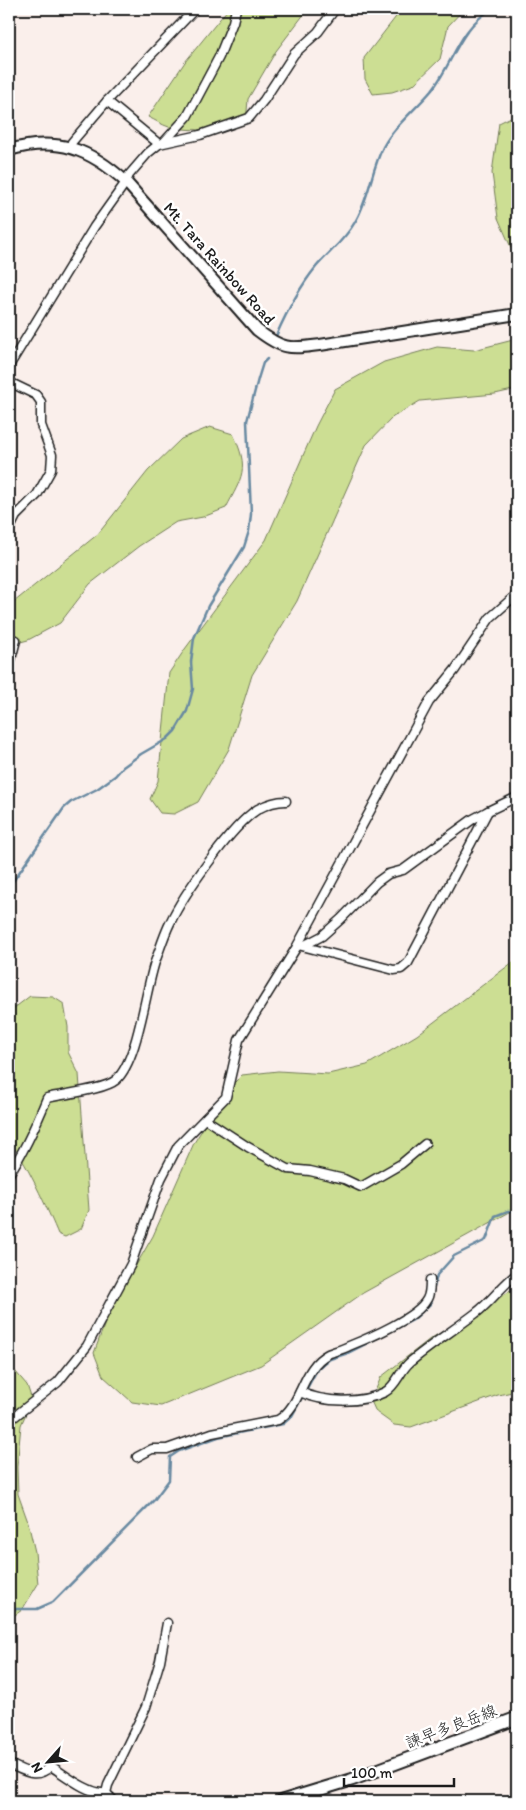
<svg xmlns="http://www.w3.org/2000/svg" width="526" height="1810" viewBox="0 0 526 1810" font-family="Itim,'Klee One',sans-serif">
<rect width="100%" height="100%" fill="#faefeb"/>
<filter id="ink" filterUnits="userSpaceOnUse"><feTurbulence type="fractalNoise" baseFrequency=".02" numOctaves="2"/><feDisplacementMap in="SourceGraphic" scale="10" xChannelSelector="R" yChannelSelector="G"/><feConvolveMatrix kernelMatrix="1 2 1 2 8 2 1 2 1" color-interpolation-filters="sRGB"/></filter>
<g filter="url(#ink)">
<g fill="#ccde93" stroke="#747d58">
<path d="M 228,9 L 308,9 L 276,51 L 248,99 L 246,123 C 221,130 194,132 169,127 C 162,125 155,120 148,117 L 185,62 Z"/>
<polygon points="402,9 464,9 448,26 440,59 413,85 392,92 373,94 365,79 364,58"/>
<polygon points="517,114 517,261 498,218 492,173 499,123"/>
<polygon points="517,339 517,389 495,394 420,401 393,417 366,445 297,601 252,675 229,749 198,802 174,814 160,813 150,799 158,781 169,673 185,649 266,540 316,426 335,389 384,362 437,347 474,350"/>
<path d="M 210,427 L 233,434 C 250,469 242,477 226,508 L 203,517 L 176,522 L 139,546 L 90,584 L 60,623 L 28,640 L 9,645 L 9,606 L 98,534 L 148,471 L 181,439 Z"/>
<polygon points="517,959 517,1208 363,1293 261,1365 161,1406 132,1402 103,1376 94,1353 109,1312 153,1236 194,1143 225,1092 242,1075 278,1071 328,1074 367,1065 417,1035"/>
<path d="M 30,996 L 53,997 L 64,1004 L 68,1027 L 68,1052 L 79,1074 L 89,1210 L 81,1229 L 65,1237 L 58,1234 C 51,1217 22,1151 9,1143 L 9,1012 Z"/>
<polygon points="517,1287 517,1391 498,1395 411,1427 394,1425 376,1412 371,1401 381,1377 430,1339"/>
<polygon points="9,1364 27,1385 32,1400 21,1425 17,1467 18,1494 28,1522 35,1552 38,1584 22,1610 9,1619"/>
</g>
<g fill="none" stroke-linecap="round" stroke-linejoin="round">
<g stroke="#6889a1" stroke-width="2.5">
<path d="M 276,336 C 287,311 299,288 316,267 C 329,252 345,240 355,222 C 369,199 371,171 383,147 C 395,125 416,109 432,90 C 454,62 458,29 492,9"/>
<polyline points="9,887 64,808 71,802 97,789 115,776 123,767 141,754 167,739 175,731 187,711 193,689 191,662 194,638 208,606 244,547 249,531 251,514 247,421 258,379 263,363 267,359"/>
<polyline points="9,1609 37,1609 53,1602 154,1500 169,1480 170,1457 179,1451 218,1437 283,1424 292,1416 318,1368 330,1359 348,1353 413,1320 430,1304 437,1275 454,1256 486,1240 495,1216 508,1211 517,1211"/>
</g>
<defs>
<g id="minor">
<polyline points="107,101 159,144"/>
<polyline points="165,141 187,117 219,57 233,22 236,9"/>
<polyline points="72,142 107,101 195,9"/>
<polyline points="9,366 94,227 126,182 129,175 148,153 159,144 200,135 249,118 264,100 294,54 318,32 335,9"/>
<polyline points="9,382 36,395 41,402 41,425 52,455 51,470 37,495 16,516 9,530"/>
<polyline points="9,640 16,640 9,667"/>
<polyline points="488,811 517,797"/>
<polyline points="298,945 394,970 401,969 408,963 488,811 473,819 403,870 388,874 377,882 341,919 322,936 303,946"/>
<polyline points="205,1119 248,1147 288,1169 310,1171 344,1179 361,1187 401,1164 425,1144"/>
<path d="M 9,1174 C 25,1150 36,1125 47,1098 C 63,1094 104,1090 116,1080 C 138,1060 145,992 155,962 C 160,949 164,935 170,923 C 183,895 232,825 258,809 C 267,804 276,801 286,801"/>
<path d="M 300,1392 C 324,1403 361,1404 385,1392 C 396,1386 400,1371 409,1363 C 430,1345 454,1330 476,1313 C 491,1302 502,1285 517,1274"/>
<polyline points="9,1421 58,1382 87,1346 131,1264 161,1179 178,1146 226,1097 239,1040 296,948 429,702 455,670 490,618 517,594"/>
<path d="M 137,1457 L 152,1449 L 167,1449 L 212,1433 L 278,1420 C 303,1405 301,1368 328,1354 C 334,1351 342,1350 349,1346 C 369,1338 418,1317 427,1299 C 430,1294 430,1286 430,1280"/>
<path d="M 9,1764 C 25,1771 36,1780 51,1766 C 65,1775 90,1795 106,1793 L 114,1801"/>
<polyline points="106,1793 108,1785 146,1707 160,1661 167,1623"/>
</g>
<path id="tertiary" d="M 9,150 C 57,136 90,149 126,182 L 257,330 C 283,350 289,349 320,345 L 517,314"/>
<polyline id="secondary" points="282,1801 351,1780 517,1718"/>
</defs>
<use href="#minor" stroke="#1c1c1c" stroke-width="11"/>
<use href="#tertiary" stroke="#1c1c1c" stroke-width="14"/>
<use href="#secondary" stroke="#1c1c1c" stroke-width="15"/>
<use href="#minor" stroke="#fff" stroke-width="8"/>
<use href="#tertiary" stroke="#fff" stroke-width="10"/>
<use href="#secondary" stroke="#fff" stroke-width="11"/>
</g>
</g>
<g text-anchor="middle" stroke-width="5" stroke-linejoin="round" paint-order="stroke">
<g font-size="16" fill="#1c1c1c" stroke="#fff">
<text transform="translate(220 263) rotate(48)" y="6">Mt. Tara Rainbow Road</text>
<text transform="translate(451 1726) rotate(-21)" y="6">諫早多良岳線</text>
</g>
</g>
<rect width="526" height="1810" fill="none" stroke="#fff" stroke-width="30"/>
<rect x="15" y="15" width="496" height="1780" fill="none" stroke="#1c1c1c" stroke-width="2" filter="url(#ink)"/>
<g transform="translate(48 1762) rotate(243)" stroke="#ffffff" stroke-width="4" paint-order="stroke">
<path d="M0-4L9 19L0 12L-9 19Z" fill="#1c1c1c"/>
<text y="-8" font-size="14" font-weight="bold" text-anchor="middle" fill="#1c1c1c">N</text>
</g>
<path d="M344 1778v8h110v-8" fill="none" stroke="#1c1c1c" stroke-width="2.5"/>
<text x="351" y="1778" font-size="15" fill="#1c1c1c" stroke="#ffffff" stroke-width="4" paint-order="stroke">100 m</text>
</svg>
